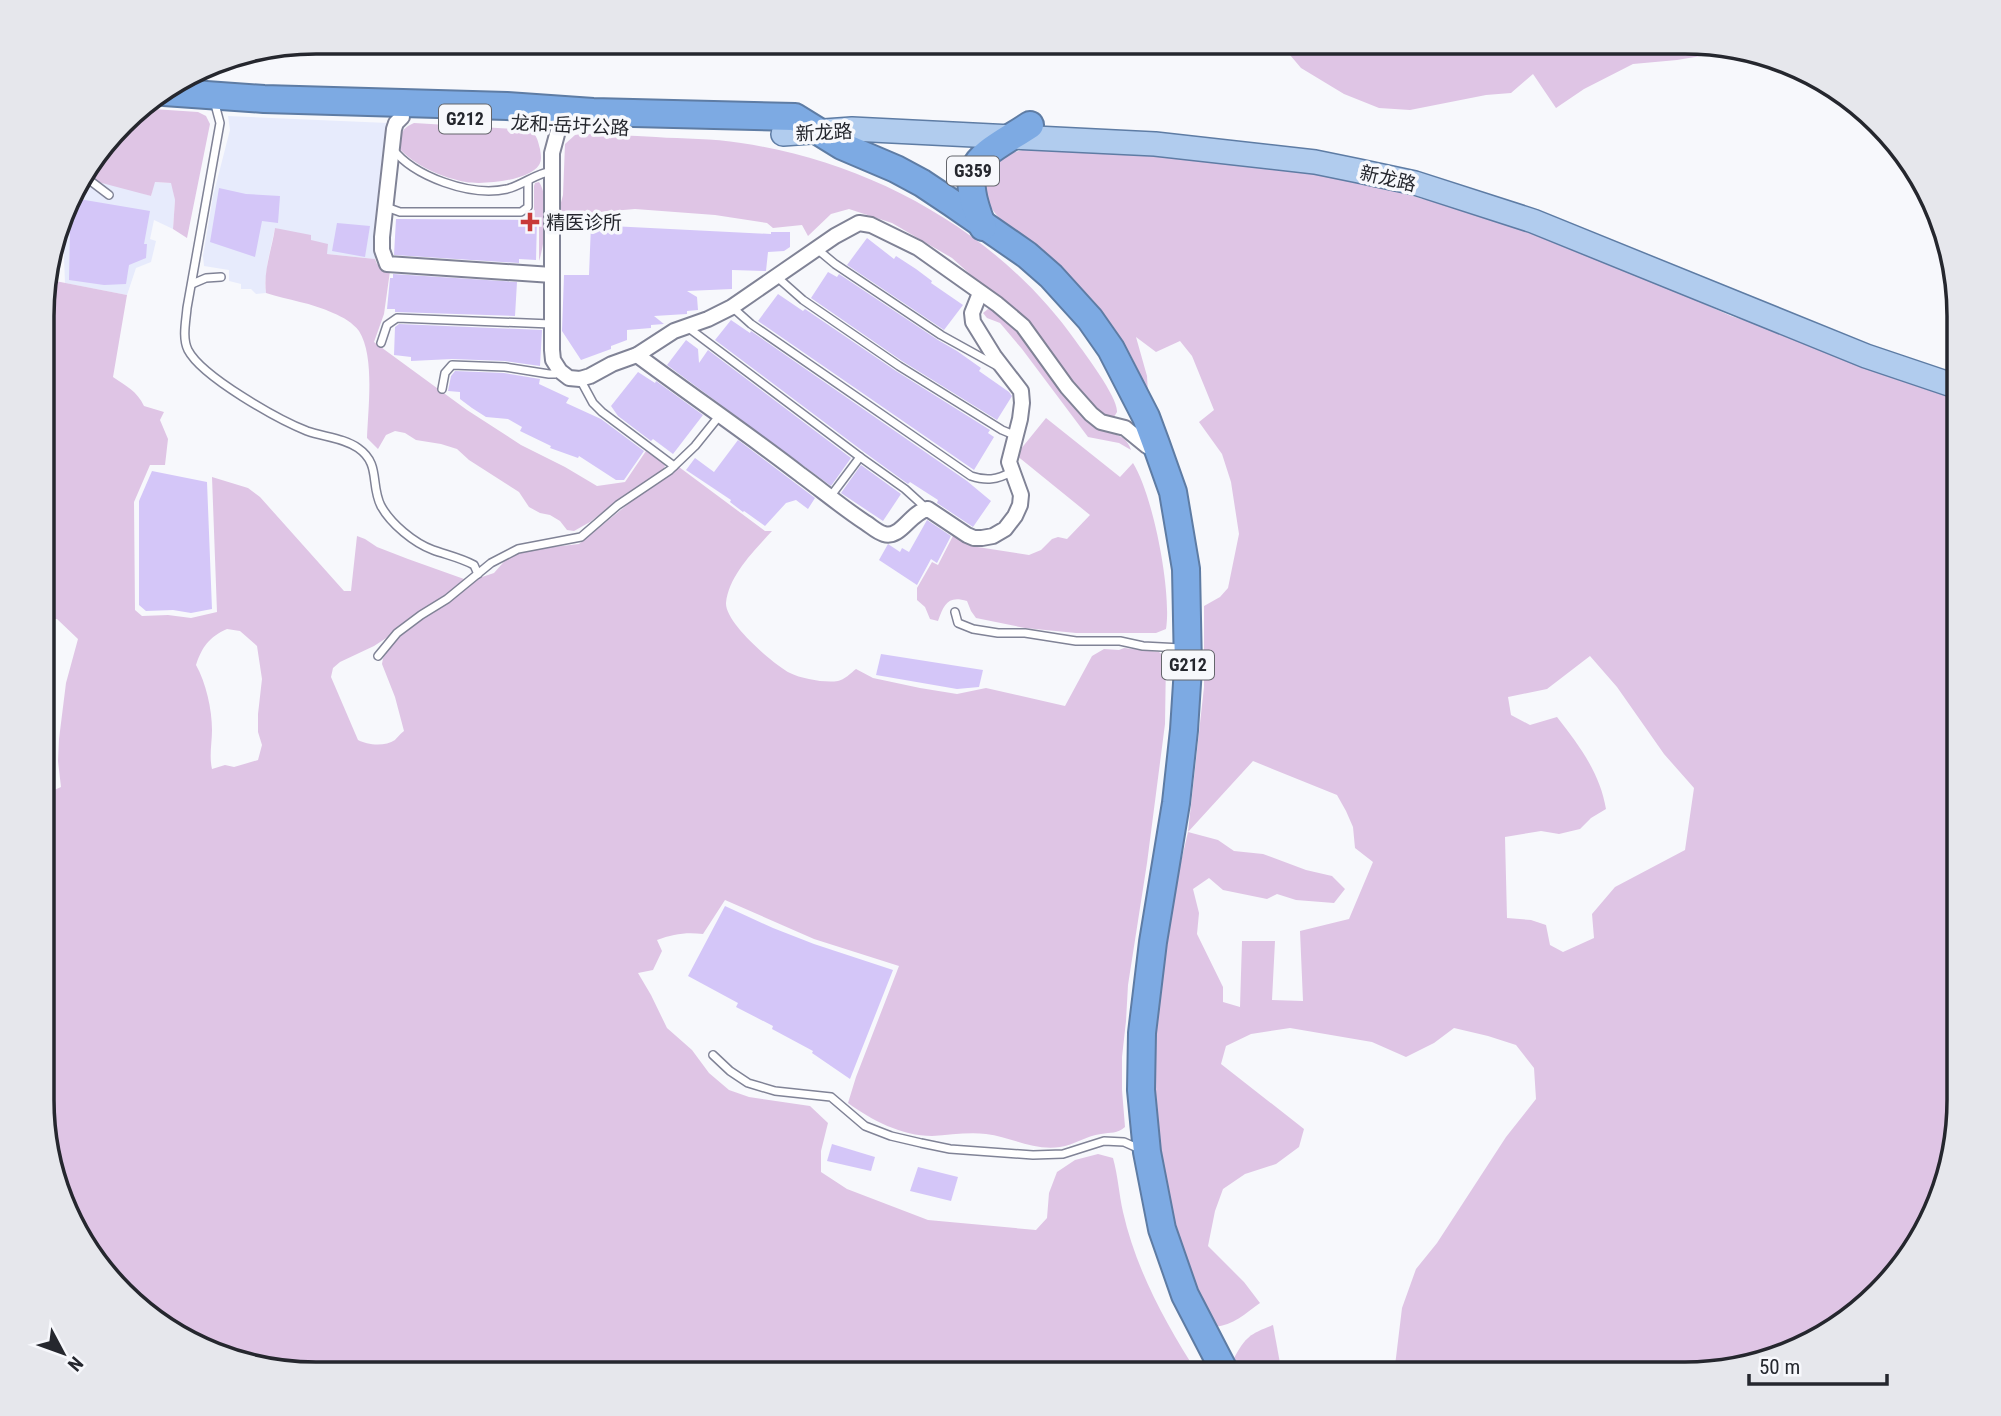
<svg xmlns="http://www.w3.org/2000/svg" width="2001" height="1416" viewBox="0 0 2001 1416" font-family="'Roboto Condensed','Noto Sans SC',sans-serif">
<rect width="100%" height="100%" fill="#f7f8fc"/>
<g fill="#e7ebfc">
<polygon points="228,116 388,123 375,259 327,254 311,240 275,228 268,260 265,285 266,293 256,294 251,289 241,289 241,284 229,281 229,270 204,266 203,256 213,196 230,130"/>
<polygon points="81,180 98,182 127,188 151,196 154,182 172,183 175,200 173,229 154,220 150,239 156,241 151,262 136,268 127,295 65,283 63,233 72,193"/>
</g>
<g fill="#dfc5e5" fill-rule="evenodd">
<polygon points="1279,42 1703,43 1737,50 1677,60 1633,64 1584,89 1556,108 1533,74 1511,93 1486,95 1410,110 1379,108 1344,94 1301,68"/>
<polygon points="138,108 198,112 206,116 210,124 187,238 173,229 175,200 171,183 155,182 151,196 98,182 88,172"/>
<path d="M 414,123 L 531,130 C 537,136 538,141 540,149 C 541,155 542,160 539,165 C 529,181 482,185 466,182 C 443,178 413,165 398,147 C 400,134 402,128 414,123 Z"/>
<path d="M 581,134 C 606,134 631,136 656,137 C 684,139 712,138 741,143 C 871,162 998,232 1075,340 C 1085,354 1118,397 1117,412 L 1114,417 L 1108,418 L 1099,412 L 980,283 L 952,258 L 892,223 L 849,209 L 831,214 L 808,236 L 802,225 L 773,228 L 767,223 L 715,215 L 635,209 L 577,214 L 572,217 L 565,215 L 559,210 L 563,195 L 565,144 L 575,135 Z"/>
<path d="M 1029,148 L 1172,157 L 1280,168 L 1346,179 L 1397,190 L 1422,199 L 1439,201 L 1516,225 L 1682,294 L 1731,316 L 1762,326 L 1832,354 L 1958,399 L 1958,1118 L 1944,1189 L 1902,1267 L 1807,1346 L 1686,1374 L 1394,1374 L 1402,1308 L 1416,1269 L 1437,1243 L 1506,1137 L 1536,1099 L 1534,1068 L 1516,1045 L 1488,1036 L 1454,1028 L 1434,1043 L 1406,1057 L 1372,1042 L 1290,1028 L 1251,1034 L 1226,1046 L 1221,1064 L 1304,1129 L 1299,1147 L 1276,1164 L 1245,1174 L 1223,1189 L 1215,1211 L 1208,1246 L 1244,1282 L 1260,1303 C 1245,1314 1233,1325 1215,1327 L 1207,1321 L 1177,1245 L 1156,1148 L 1152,1042 L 1170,908 L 1188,832 L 1204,687 L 1204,606 L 1220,597 L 1228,588 L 1239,534 L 1231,482 L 1222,454 L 1199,422 L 1214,410 L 1192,356 L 1180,341 L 1156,352 L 1136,337 L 1147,376 L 1148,393 C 1137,362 1112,320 1089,296 C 1063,269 990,224 983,191 C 981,180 994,161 1003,156 C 1011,152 1021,151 1029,148 ZM 1590,656 L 1617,687 L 1664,754 L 1694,788 L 1685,850 L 1615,887 L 1592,914 L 1594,938 L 1563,952 L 1550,945 L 1546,925 L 1531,920 L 1507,918 L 1505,837 L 1541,831 L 1559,834 L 1580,829 L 1591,818 L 1606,809 C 1600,773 1579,745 1557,717 L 1530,725 L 1511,715 L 1508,697 L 1547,689 ZM 1253,761 L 1337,795 L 1346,811 L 1353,827 L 1355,848 L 1373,862 L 1349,919 L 1300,931 L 1303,1001 L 1272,1000 L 1275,941 L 1242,941 L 1240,1007 L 1223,1002 L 1223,987 L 1197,934 L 1199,913 L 1193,889 L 1209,878 L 1223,890 L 1267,899 L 1277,894 L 1296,900 L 1334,903 L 1345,889 L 1332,876 L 1306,870 L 1263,854 L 1234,851 L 1218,840 L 1188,832 Z"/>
<path d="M 539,182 C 550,197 545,244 539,261 L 539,219 L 534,218 L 534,186 L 535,183 Z"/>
<path d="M 275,228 L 311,235 L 311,240 L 328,244 L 327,254 L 375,259 L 377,264 L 390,271 L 384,314 L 374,342 L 467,410 L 521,445 L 565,467 L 597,486 L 625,482 L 646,451 L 664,462 L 665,466 L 663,470 L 626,494 L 590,522 L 574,531 L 567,530 L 560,521 L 550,515 L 540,513 L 529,507 L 519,492 L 469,460 L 457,449 L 441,444 L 416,440 L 405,433 L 395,431 L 386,435 L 378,449 L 367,438 C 368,409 375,356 359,331 C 353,323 343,317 333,313 C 312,303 288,300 266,293 C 263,271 272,249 275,228 Z"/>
<path d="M 45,279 L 127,295 L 113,377 C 126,386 137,391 144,406 L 164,412 L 160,420 L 168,439 L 165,465 L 150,465 L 134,502 L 135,610 L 142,616 L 168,615 L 191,618 L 217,612 L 212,477 L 248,488 L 260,497 L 344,591 L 351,591 L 357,536 L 365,539 L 377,547 L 408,559 L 464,579 L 443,598 L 409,621 L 391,635 L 374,646 L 340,662 L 333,668 L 331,677 L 358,740 C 367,745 385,747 395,740 C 396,739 402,732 404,731 L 395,697 L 382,664 L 383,658 L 396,638 L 422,618 L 449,602 L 479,578 L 494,573 L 508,557 L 515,554 L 527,550 L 579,544 L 633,500 L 668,477 L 679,467 L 765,531 L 772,531 C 754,551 729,575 726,603 C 725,623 773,664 790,673 C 802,679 825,683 838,681 C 844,680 851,673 856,669 L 873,678 L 920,688 L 957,694 L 986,688 L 1065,706 L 1092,656 L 1104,649 L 1119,650 L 1124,648 L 1159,652 L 1166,658 L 1165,724 L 1147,863 L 1128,985 L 1126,1021 L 1122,1057 L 1122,1090 L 1125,1127 C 1117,1134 1111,1132 1101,1134 C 1086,1136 1074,1145 1060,1147 C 1034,1151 1011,1137 986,1134 C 968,1132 950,1135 932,1136 C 902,1136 871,1120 848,1103 L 856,1077 L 899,966 L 814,939 L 725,900 L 703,934 C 686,932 673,934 657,940 L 662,951 L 653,970 L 638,973 L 651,995 L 667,1028 L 692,1050 L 709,1073 L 729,1090 L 749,1097 L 810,1106 L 828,1123 L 821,1151 L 821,1172 L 847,1189 L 928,1220 L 1036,1230 L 1047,1218 L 1049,1193 L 1057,1172 L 1075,1160 L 1098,1154 L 1113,1158 C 1118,1176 1119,1194 1123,1212 C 1136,1270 1166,1324 1198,1374 L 298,1373 L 211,1353 L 149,1317 L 78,1237 L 44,1136 L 44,792 L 52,791 L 61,787 L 58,761 L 59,739 L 66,683 L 78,639 L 57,619 L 44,619 ZM 227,629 L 240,631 L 257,646 L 262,679 L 258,714 L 258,732 L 262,745 L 258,760 L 234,767 L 225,765 L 212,769 C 209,756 212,743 212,730 C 212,709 206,683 196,665 C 202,647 209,637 227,629 Z"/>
<path d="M 988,309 L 1003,314 L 1010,320 L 1093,426 C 1107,436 1125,430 1131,450 L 1119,443 L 1088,437 L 1022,349 L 1000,323 L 987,318 L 983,313 Z"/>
<path d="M 1046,418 L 1120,477 L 1133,463 C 1153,495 1172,592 1166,629 L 1156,633 L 1076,633 L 1025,628 L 976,618 L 971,611 L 967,601 C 948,595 944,604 938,621 L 930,619 L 925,607 L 917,600 L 917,588 L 932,562 L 938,565 L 955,532 L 964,542 L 971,546 L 1029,555 L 1041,550 L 1052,539 L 1058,537 L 1067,539 L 1090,515 L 1016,455 Z"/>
<path d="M 1273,1325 L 1282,1374 L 1243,1374 L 1234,1358 C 1246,1336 1250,1334 1273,1325 Z"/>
</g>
<g fill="#d4c6f8">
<polygon points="219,188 246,194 280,196 278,223 262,221 255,257 210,242"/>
<polygon points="73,198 150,211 144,244 147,244 146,258 129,265 126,284 104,285 69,280 70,228 66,228"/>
<polygon points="396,219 537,220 536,260 519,259 519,263 394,255"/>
<polygon points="337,223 370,226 365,257 332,251"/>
<polygon points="591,225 771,234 771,232 790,232 790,247 784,251 768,252 766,271 732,270 732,289 687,291 697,297 698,310 687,311 687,314 654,316 664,324 651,325 651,328 627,330 627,340 611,346 611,349 581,360 562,331 564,275 589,275"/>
<polygon points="867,238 894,259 896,256 916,269 932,281 931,283 963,305 944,330 847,265"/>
<polygon points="828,272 837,277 839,274 938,340 957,351 981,368 979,371 1009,392 1012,396 997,420 902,361 811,298"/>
<polygon points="393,274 517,282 515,316 395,312 395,309 387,309 390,278 393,278"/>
<polygon points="778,294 803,311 805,309 896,371 990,430 988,433 994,437 974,470 758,321"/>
<polygon points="731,320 750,333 751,331 967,481 991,501 973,527 937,503 938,500 910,482 908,484 864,452 715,340"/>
<polygon points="399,324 542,330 540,366 505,361 452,359 411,361 411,357 394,355 395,327"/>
<polygon points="686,340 698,349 699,363 708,350 851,458 831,486 667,365"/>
<polygon points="455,371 504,373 540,379 539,384 569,398 566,403 601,419 644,451 624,480 616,480 579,456 578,458 550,448 551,446 520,431 522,427 508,419 486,417 472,408 460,399 460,392 448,391 451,376"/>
<polygon points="638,372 655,383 656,381 703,415 673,454 653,439 651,441 618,416 611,406"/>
<polygon points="738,440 815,498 808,509 796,500 786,503 765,526 744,511 743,512 730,502 731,500 686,470 695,458 714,472"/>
<polygon points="861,465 901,494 883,521 841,493"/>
<polygon points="152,471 207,482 212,609 191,613 173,610 146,611 139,605 139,501"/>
<polygon points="927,520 951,536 937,563 931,559 917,585 879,560 888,544 900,552 902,548 909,552"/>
<polygon points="881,654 983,670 979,687 957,689 876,675"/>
<polygon points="725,906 773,928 814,944 893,970 850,1079 812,1053 813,1051 772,1029 773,1026 736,1007 738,1003 688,976"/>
<polygon points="832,1144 875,1157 871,1171 827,1161"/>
<polygon points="918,1167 958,1177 951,1201 910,1191"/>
</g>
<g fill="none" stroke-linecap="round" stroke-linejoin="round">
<defs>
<g id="lane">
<path d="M 216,108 L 220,123 L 187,308 C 186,321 182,338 188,350 C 202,377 279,420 307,431 C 324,437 344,438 358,448 C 381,464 370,484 381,506 C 391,524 414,543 433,550 C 447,555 461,558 474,565 L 478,574"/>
<path d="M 392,148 C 414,177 471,197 507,189 C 523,185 536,173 553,171"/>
<polyline points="84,176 109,195"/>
<polyline points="386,207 400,212 521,212 528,207 528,181"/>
<polyline points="817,249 835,264 941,335 997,366"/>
<polyline points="777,277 803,300 899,366 1002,430 1014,435"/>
<polyline points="192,284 206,278 221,277"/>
<path d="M 732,307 L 751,324 L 971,476 C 986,481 997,480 1011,472"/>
<polyline points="686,326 860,457 905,489 927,509"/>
<polyline points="381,343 387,325 397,318 551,324"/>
<polyline points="580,379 593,403 602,412 674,466"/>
<polyline points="442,389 445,373 452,365 505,367 549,374 555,374 560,371"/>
<polyline points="830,497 860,457"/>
<polyline points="955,612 958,623 973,629 998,633 1025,633 1076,641 1120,641 1143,646 1181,648"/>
<polyline points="378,656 397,633 421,615 447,599 491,563 518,549 581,537 618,505 670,470 695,446 720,415"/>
<polyline points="713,1055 730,1071 748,1083 775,1091 831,1097 865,1126 891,1136 921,1143 950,1149 1033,1155 1063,1154 1104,1141 1124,1142 1142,1150"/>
</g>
<g id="street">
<polyline points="402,117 396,123 394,129 382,237 382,250 387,264 552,275"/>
<polyline points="559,127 552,153 552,350 553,360 560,371 569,378 580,379 590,376 612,364 637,355 674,331 708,319 732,307 835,236 859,223 871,225 918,248 997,304 1023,326 1067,387 1091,414 1101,422 1125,428 1147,446 1155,444"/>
<path d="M 637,355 C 692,396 748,434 801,475 C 823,491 843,508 866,523 C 871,526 877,532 884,534 C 901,539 910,512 928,509 L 967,535 L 974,538 L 982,538 L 993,536 L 1005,529 L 1015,516 L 1020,505 L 1021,495 L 1009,462 L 1020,419 L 1022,403 L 1021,391 L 994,356 L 973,322 L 972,313 L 980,293"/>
</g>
<polyline id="primary" points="783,134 852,129 1155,144 1315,162 1359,171 1415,183 1533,221 1866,356 1958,387"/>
<g id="highway">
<polyline points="164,92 264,99 507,106 593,112 795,117 842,146 896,169 922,183 952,203 1027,255 1051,276 1090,319 1111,349 1146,417 1156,444 1173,492 1186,569 1188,668 1184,730 1176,803 1153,942 1142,1033 1141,1090 1147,1152 1162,1229 1185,1295 1226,1374"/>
<path d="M 983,227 C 956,161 978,159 1030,125"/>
</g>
</defs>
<use href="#lane" stroke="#808396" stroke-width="10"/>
<use href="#street" stroke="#808396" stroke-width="18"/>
<use href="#primary" stroke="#5e7ca4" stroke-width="26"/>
<use href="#highway" stroke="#5e7ca4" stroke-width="30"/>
<use href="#lane" stroke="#fff" stroke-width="7"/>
<use href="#street" stroke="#fff" stroke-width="14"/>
<use href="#primary" stroke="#b1ccee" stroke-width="23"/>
<use href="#highway" stroke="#7daae3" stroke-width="26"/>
</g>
<path fill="#c83a38" stroke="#f7f8fc" stroke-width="2.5" d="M526.5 211.5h7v7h7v7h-7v7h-7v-7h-7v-7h7z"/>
<g text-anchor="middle" stroke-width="7" stroke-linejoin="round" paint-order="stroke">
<g fill="#f7f8fc" stroke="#64666c" stroke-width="2">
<rect x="439" y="104.5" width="52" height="29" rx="5"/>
<rect x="947" y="156.5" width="52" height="29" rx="5"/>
<rect x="1162" y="650.5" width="52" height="29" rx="5"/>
</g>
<g font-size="18" font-weight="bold" fill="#25272e">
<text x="465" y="125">G212</text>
<text x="973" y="177">G359</text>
<text x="1188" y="671">G212</text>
</g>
<g font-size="19" fill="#25272e" stroke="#f7f8fc">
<text transform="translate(570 125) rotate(3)" y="7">龙和-岳圩公路</text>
<text transform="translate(824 132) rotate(-3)" y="7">新龙路</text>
<text transform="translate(1388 178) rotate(13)" y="7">新龙路</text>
</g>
<g font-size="19" fill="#25272e" stroke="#f7f8fc" text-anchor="start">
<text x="546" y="229">精医诊所</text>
</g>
</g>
<path d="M0 0H2001V1416H0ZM316 54H1685A262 262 0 0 1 1947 316V1100A262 262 0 0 1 1685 1362H316A262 262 0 0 1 54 1100V316A262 262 0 0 1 316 54Z" fill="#e6e7ec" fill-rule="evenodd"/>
<path fill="none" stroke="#25272e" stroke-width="3.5" d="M316 54H1685A262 262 0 0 1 1947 316V1100A262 262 0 0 1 1685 1362H316A262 262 0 0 1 54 1100V316A262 262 0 0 1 316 54Z"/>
<g transform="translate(63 1353) rotate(131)" stroke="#f7f8fc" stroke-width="5" paint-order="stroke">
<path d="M0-5L12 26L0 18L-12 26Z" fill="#25272e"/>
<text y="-10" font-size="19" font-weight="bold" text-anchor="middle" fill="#25272e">N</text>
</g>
<path d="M1749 1374v10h138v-10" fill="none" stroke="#25272e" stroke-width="3.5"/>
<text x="1759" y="1374" font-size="21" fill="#25272e" stroke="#f7f8fc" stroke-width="5" paint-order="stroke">50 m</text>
</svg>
